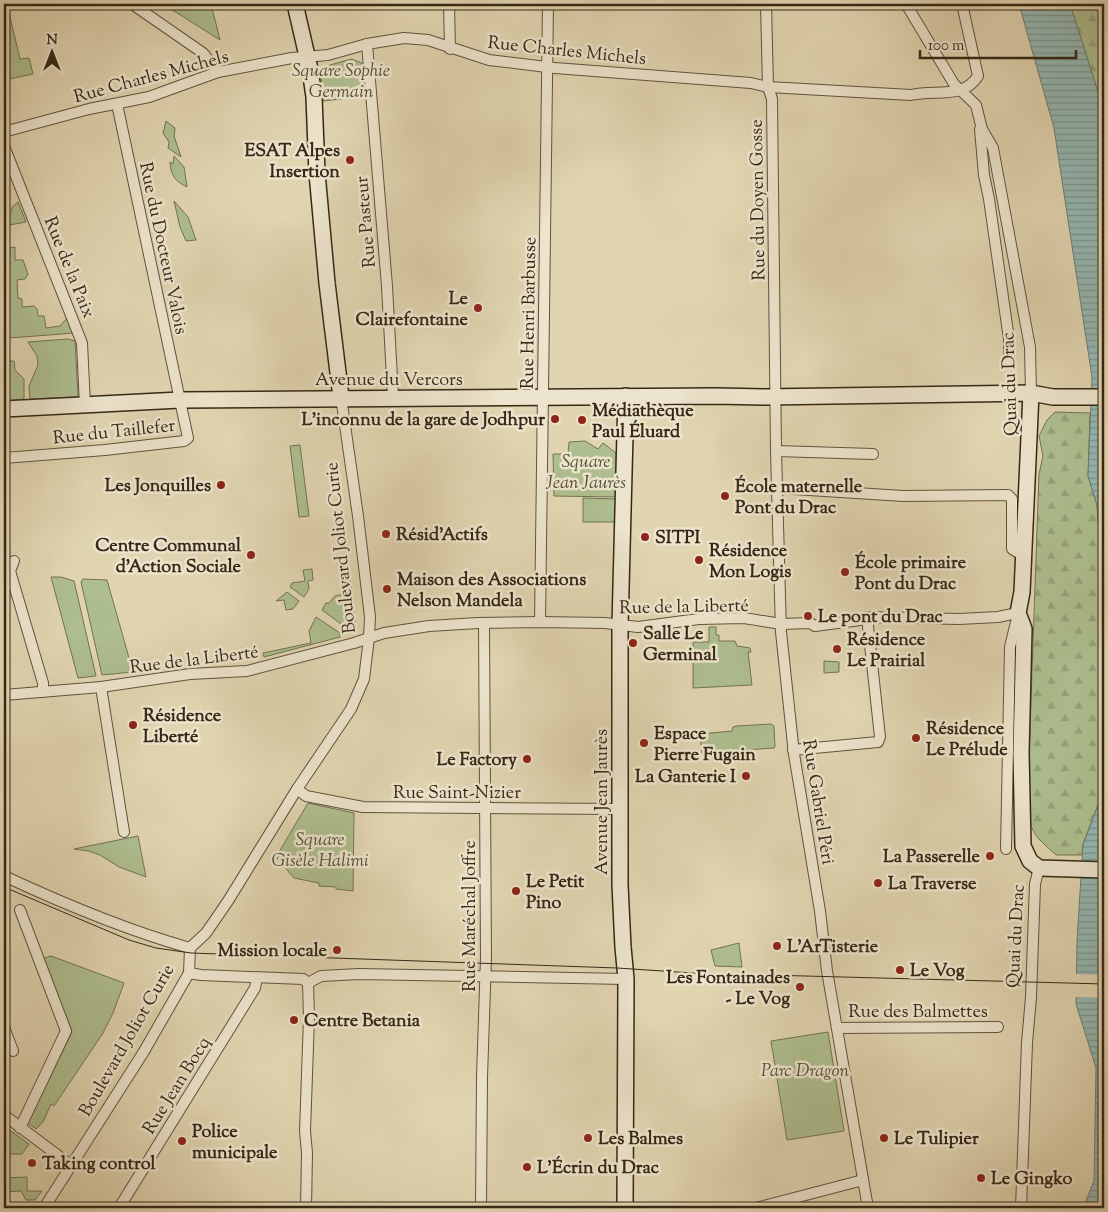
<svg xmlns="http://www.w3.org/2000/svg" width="1108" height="1212" viewBox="0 0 1108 1212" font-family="'Sorts Mill Goudy',serif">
<defs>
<pattern id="forest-firs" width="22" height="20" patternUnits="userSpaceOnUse" patternTransform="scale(1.25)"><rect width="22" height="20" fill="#aebe8f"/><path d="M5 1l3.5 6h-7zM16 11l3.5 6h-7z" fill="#96a37b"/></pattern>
<pattern id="water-rules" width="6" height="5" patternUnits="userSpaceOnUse" patternTransform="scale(1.25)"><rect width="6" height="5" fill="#95b8b3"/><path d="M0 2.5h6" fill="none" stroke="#7a9691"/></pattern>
</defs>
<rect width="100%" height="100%" fill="#e1d5b1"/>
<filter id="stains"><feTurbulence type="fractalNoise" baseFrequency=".004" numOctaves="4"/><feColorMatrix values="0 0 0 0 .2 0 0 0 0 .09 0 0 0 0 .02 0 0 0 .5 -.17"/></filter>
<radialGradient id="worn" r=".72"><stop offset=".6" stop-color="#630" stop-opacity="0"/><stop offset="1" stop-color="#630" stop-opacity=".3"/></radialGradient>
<g fill="#aebe8f" stroke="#727353">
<polygon points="163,4 211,4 220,40"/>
<polygon points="4,9 8,9 20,59 29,58 33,74 4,80"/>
<polygon points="351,59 362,63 364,67 365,96 323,101 320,68"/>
<polygon points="166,121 175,128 174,136 181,157 168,148 169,142 163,133"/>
<path d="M 174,156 L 184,167 L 187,187 C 175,181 171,176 170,162 L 173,164 Z"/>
<polygon points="174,201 188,217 196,240 186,241 180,227"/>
<path d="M 18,202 L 26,222 L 4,226 L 4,219 C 10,217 12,212 12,207 Z"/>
<polygon points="15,247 15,260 23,260 28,274 25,279 17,280 18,298 22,299 22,307 34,306 37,309 38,316 44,316 46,328 60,326 67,318 75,333 9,338 8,327 4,327 4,249"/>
<polygon points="68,339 75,341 78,397 30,399 29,386 38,365 37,356 28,342"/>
<polygon points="6,353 7,361 14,361 15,370 24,379 24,399 4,401 4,392 6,391 4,375 4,354"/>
<polygon points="585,441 598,449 603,443 616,453 616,497 554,496 553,454 568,454 569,442"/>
<polygon points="300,445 309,516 299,517 290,446"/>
<polygon points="583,498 616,499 616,522 583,522"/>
<polygon points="347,556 355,622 352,627 348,629 322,610 326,603 329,603 335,596 347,593 342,557"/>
<polygon points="312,569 313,580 308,581 309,589 304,597 290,587 292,583 305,581 303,570"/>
<polygon points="51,577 61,577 74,581 96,676 78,678"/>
<polygon points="83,579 107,580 133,672 102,675 81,582"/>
<polygon points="287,592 299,601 293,609 286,610 284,600 276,601"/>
<polygon points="316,617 340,633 340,637 264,657 263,653 311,643 309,631"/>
<polygon points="709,627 716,627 716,635 719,635 719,641 735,641 737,646 750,648 751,652 748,652 752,685 693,688 693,642 709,642"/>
<polygon points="824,661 839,662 839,672 824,673"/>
<polygon points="771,724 774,726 775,747 774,748 702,753 700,734 732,731 733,727 737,726"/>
<polygon points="308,803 354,813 353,891 336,889 336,887 319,886 319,883 294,878 276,857"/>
<polygon points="138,836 146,877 119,867 100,855 89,851 74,849"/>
<polygon points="739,943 742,967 715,966 711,950"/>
<polygon points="51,956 124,983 113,1013 103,1033 54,1106 51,1104 43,1122 36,1129 28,1123 72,1032 44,958"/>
<polygon points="828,1032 844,1131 787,1140 771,1041"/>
<polygon points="4,1126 29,1144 22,1154 4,1154"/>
<polygon points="27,1177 27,1191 42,1191 35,1200 26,1200 21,1191 4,1192 4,1178"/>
</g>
<g fill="url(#forest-firs)" stroke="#727353">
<polygon points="1070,4 1104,4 1104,100 1098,92"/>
<path d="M 1055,412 L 1090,413 L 1088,476 L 1097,505 L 1104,603 L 1104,789 L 1083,844 L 1082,855 L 1056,855 C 1039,839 1033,837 1027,813 L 1039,474 L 1043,456 L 1039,436 L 1047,420 Z"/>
</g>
<g fill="url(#water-rules)" stroke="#6f7e75">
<polygon points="1019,4 1070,4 1098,92 1104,100 1104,603 1097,505 1088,476 1092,377 1054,128"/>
<polygon points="1104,789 1104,1208 1083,1208 1094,1181 1096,1068 1076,1004 1077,941 1083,845"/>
</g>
<polygon fill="#e1d5b1" points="1074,974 1104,975 1104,998 1074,997"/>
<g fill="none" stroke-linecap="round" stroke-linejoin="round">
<defs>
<g id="street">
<polyline points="132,4 203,53 218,72"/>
<polyline points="449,4 450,49"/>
<polyline points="766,4 768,87 772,99 776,451 781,632 794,754 820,911 827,971 868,1208"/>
<polyline points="906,4 954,84 976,105 982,129 993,148 1030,347 1031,393"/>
<polyline points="367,44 387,286 393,397"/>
<polyline points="980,129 984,175 989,199 1009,339 1009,363"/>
<path d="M 4,130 L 11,130 L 89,109 L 149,97 L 218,72 L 292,58 L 328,55 L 367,44 L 404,38 L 428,40 L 489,60 L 555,68 L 751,83 L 768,87 L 911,95 C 935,89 963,100 978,76 L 962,4"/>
<polyline points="4,146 82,343 85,405"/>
<polyline points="776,451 873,454"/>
<polyline points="4,458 105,450 184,441 188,438 117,104"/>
<polyline points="778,488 903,496 1008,495 1012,499 1012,549 1017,552 1025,552"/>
<polyline points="14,561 10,571 43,683 43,692"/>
<polyline points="540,622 548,4"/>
<polyline points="101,687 124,832"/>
<polyline points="4,695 101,687 190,674 247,671 354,643 384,633 429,626 478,623 540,622 605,623 638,627 699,619 744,618 781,624 810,623 815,626 860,620 867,617 959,619 998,617 1018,613"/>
<polyline points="793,750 878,742 880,737 867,617"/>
<polyline points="297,789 306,796 363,807 620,809"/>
<polyline points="1006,849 1010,647 1018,614"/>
<path d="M 4,876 C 64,904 126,930 190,948"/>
<polyline points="20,910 66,1031 20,1128"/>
<polyline points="189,973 201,975 303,979 308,983"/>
<polyline points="308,983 321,976 359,974 626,979"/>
<polyline points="4,1027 13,1051"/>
<polyline points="837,1028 998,1027"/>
<polyline points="4,1115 72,1166"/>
<polyline points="44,1208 143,1053 189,973 190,948 206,933 228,901 297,789 351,709 364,679 369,638 370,617 358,516 341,397"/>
<polyline points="119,1208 255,988 257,978"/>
<polyline points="306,1208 307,1153 305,1131 309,1018 308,983"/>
<polyline points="481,1208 482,1077 486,958 484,623"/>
<polyline points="756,1208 863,1180"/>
<polyline points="1021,1208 1027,1043 1031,997 1035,884 1039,868"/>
</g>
<g id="secondary">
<polyline points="295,4 310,69 314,97 317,173 327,283 341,397"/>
<polyline points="1031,393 1022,592 1018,613 1024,629 1021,753 1023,846 1030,861 1039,868 1104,870"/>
<polyline points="4,409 180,400 716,396 764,397 1031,393 1053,397 1104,397"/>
<polyline points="625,1208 626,979 623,947 620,885 620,625 626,396"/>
</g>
</defs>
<use href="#street" stroke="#61533e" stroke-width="12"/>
<use href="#secondary" stroke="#362817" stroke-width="18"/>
<use href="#street" stroke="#ece4cc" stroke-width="10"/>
<use href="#secondary" stroke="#ece4cc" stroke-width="15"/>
<polyline stroke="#362817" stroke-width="1" points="4,887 129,940 156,948 191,953 617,968 693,973 1104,984"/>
</g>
<g fill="#8f2418" stroke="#ece4cc" stroke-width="2">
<circle cx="350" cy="160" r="5"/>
<circle cx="478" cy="308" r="5"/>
<circle cx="555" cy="419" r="5"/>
<circle cx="582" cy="420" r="5"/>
<circle cx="221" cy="485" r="5"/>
<circle cx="725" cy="496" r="5"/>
<circle cx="386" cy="534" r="5"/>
<circle cx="645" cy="537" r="5"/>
<circle cx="251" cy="555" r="5"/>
<circle cx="699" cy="560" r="5"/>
<circle cx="845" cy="572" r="5"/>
<circle cx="387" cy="589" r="5"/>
<circle cx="808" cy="616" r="5"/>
<circle cx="633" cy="643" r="5"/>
<circle cx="837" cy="649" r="5"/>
<circle cx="133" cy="725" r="5"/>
<circle cx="916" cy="738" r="5"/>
<circle cx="644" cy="743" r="5"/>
<circle cx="527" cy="759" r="5"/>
<circle cx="746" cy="776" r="5"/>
<circle cx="990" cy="856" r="5"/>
<circle cx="878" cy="883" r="5"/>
<circle cx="516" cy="891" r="5"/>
<circle cx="777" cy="946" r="5"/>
<circle cx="337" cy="950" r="5"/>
<circle cx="900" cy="970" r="5"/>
<circle cx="800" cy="987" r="5"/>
<circle cx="294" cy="1020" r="5"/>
<circle cx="588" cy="1138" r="5"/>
<circle cx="884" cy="1138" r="5"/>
<circle cx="182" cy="1141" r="5"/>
<circle cx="32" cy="1163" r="5"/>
<circle cx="527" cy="1167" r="5"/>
<circle cx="981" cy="1178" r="5"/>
</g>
<g text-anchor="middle" stroke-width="5" stroke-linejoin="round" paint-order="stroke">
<g font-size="18" fill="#362817" stroke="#ece4cc">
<text transform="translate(567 50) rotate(6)" y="6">Rue Charles Michels</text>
<text transform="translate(151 76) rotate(-15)" y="6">Rue Charles Michels</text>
<text transform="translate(757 200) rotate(-91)" y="6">Rue du Doyen Gosse</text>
<text transform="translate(365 222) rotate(-95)" y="6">Rue Pasteur</text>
<text transform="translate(164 248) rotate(78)" y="6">Rue du Docteur Valois</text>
<text transform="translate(70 267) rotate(68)" y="6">Rue de la Paix</text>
<text transform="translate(528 313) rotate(-89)" y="6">Rue Henri Barbusse</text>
<text x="389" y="385">Avenue du Vercors</text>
<text transform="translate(1009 384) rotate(-92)" y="6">Quai du Drac</text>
<text transform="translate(114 431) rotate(-6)" y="6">Rue du Taillefer</text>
<text transform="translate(340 548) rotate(-96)" y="6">Boulevard Joliot Curie</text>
<text transform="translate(684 606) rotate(-1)" y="6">Rue de la Liberté</text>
<text transform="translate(194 659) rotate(-7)" y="6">Rue de la Liberté</text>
<text x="457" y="798">Rue Saint-Nizier</text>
<text transform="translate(601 802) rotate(-90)" y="6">Avenue Jean Jaurès</text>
<text transform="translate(819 802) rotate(81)" y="6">Rue Gabriel Péri</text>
<text transform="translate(469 916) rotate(-90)" y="6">Rue Maréchal Joffre</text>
<text transform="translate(1015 936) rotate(-87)" y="6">Quai du Drac</text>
<text x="918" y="1017">Rue des Balmettes</text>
<text transform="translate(126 1040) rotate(-60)" y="6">Boulevard Joliot Curie</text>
<text transform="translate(176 1085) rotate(-58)" y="6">Rue Jean Bocq</text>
</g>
<g font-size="18" font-style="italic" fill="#544e35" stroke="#ece4cc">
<text x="341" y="76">Square Sophie<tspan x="341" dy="21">Germain</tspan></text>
<text x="586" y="467">Square<tspan x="586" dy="21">Jean Jaurès</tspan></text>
<text x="320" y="845">Square<tspan x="320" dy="21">Gisèle Halimi</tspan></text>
<text x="805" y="1076">Parc Dragon</text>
</g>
<g font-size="18" font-weight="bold" fill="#362817" stroke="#ece4cc" text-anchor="start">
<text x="340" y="156" text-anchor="end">ESAT Alpes<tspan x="340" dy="21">Insertion</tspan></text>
<text x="468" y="304" text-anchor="end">Le<tspan x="468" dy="21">Clairefontaine</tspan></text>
<text x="592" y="416">Médiathèque<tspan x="592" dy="21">Paul Éluard</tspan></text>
<text x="545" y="425" text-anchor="end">L'inconnu de la gare de Jodhpur</text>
<text x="211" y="491" text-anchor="end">Les Jonquilles</text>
<text x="735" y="492">École maternelle<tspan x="735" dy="21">Pont du Drac</tspan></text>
<text x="396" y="540">Résid'Actifs</text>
<text x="655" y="543">SITPI</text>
<text x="241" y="551" text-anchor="end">Centre Communal<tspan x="241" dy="21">d'Action Sociale</tspan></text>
<text x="709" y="556">Résidence<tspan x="709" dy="21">Mon Logis</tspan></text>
<text x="855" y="568">École primaire<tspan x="855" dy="21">Pont du Drac</tspan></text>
<text x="397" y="585">Maison des Associations<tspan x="397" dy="21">Nelson Mandela</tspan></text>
<text x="818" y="622">Le pont du Drac</text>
<text x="643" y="639">Salle Le<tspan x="643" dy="21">Germinal</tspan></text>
<text x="847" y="645">Résidence<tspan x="847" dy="21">Le Prairial</tspan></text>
<text x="143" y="721">Résidence<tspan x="143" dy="21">Liberté</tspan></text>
<text x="926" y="734">Résidence<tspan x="926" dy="21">Le Prélude</tspan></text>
<text x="654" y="739">Espace<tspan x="654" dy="21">Pierre Fugain</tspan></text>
<text x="517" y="765" text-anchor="end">Le Factory</text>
<text x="736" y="782" text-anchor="end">La Ganterie I</text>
<text x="980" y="862" text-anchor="end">La Passerelle</text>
<text x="526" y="887">Le Petit<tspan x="526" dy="21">Pino</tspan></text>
<text x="888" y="889">La Traverse</text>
<text x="787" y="952">L'ArTisterie</text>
<text x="327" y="956" text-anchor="end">Mission locale</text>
<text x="910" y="976">Le Vog</text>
<text x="790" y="983" text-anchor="end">Les Fontainades<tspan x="790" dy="21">- Le Vog</tspan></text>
<text x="304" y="1026">Centre Betania</text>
<text x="192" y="1137">Police<tspan x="192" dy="21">municipale</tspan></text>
<text x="598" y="1144">Les Balmes</text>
<text x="894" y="1144">Le Tulipier</text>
<text x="42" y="1169">Taking control</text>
<text x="537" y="1173">L'Écrin du Drac</text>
<text x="991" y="1184">Le Gingko</text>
</g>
</g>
<rect width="1108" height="1212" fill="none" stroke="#e1d5b1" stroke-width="20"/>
<rect x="5" y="5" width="1098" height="1202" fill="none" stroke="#362817" stroke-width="2.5"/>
<rect x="10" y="10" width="1088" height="1192" fill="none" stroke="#362817"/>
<g transform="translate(52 52)" stroke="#ece4cc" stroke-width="4" paint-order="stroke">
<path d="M0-4L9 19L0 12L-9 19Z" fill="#362817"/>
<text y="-8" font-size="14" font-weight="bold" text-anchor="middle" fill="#362817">N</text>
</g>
<path d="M920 50v8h156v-8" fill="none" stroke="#362817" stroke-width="2.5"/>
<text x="928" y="50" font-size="15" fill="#362817" stroke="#ece4cc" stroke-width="4" paint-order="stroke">100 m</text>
<rect width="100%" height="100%" filter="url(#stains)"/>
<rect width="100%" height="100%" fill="url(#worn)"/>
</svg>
